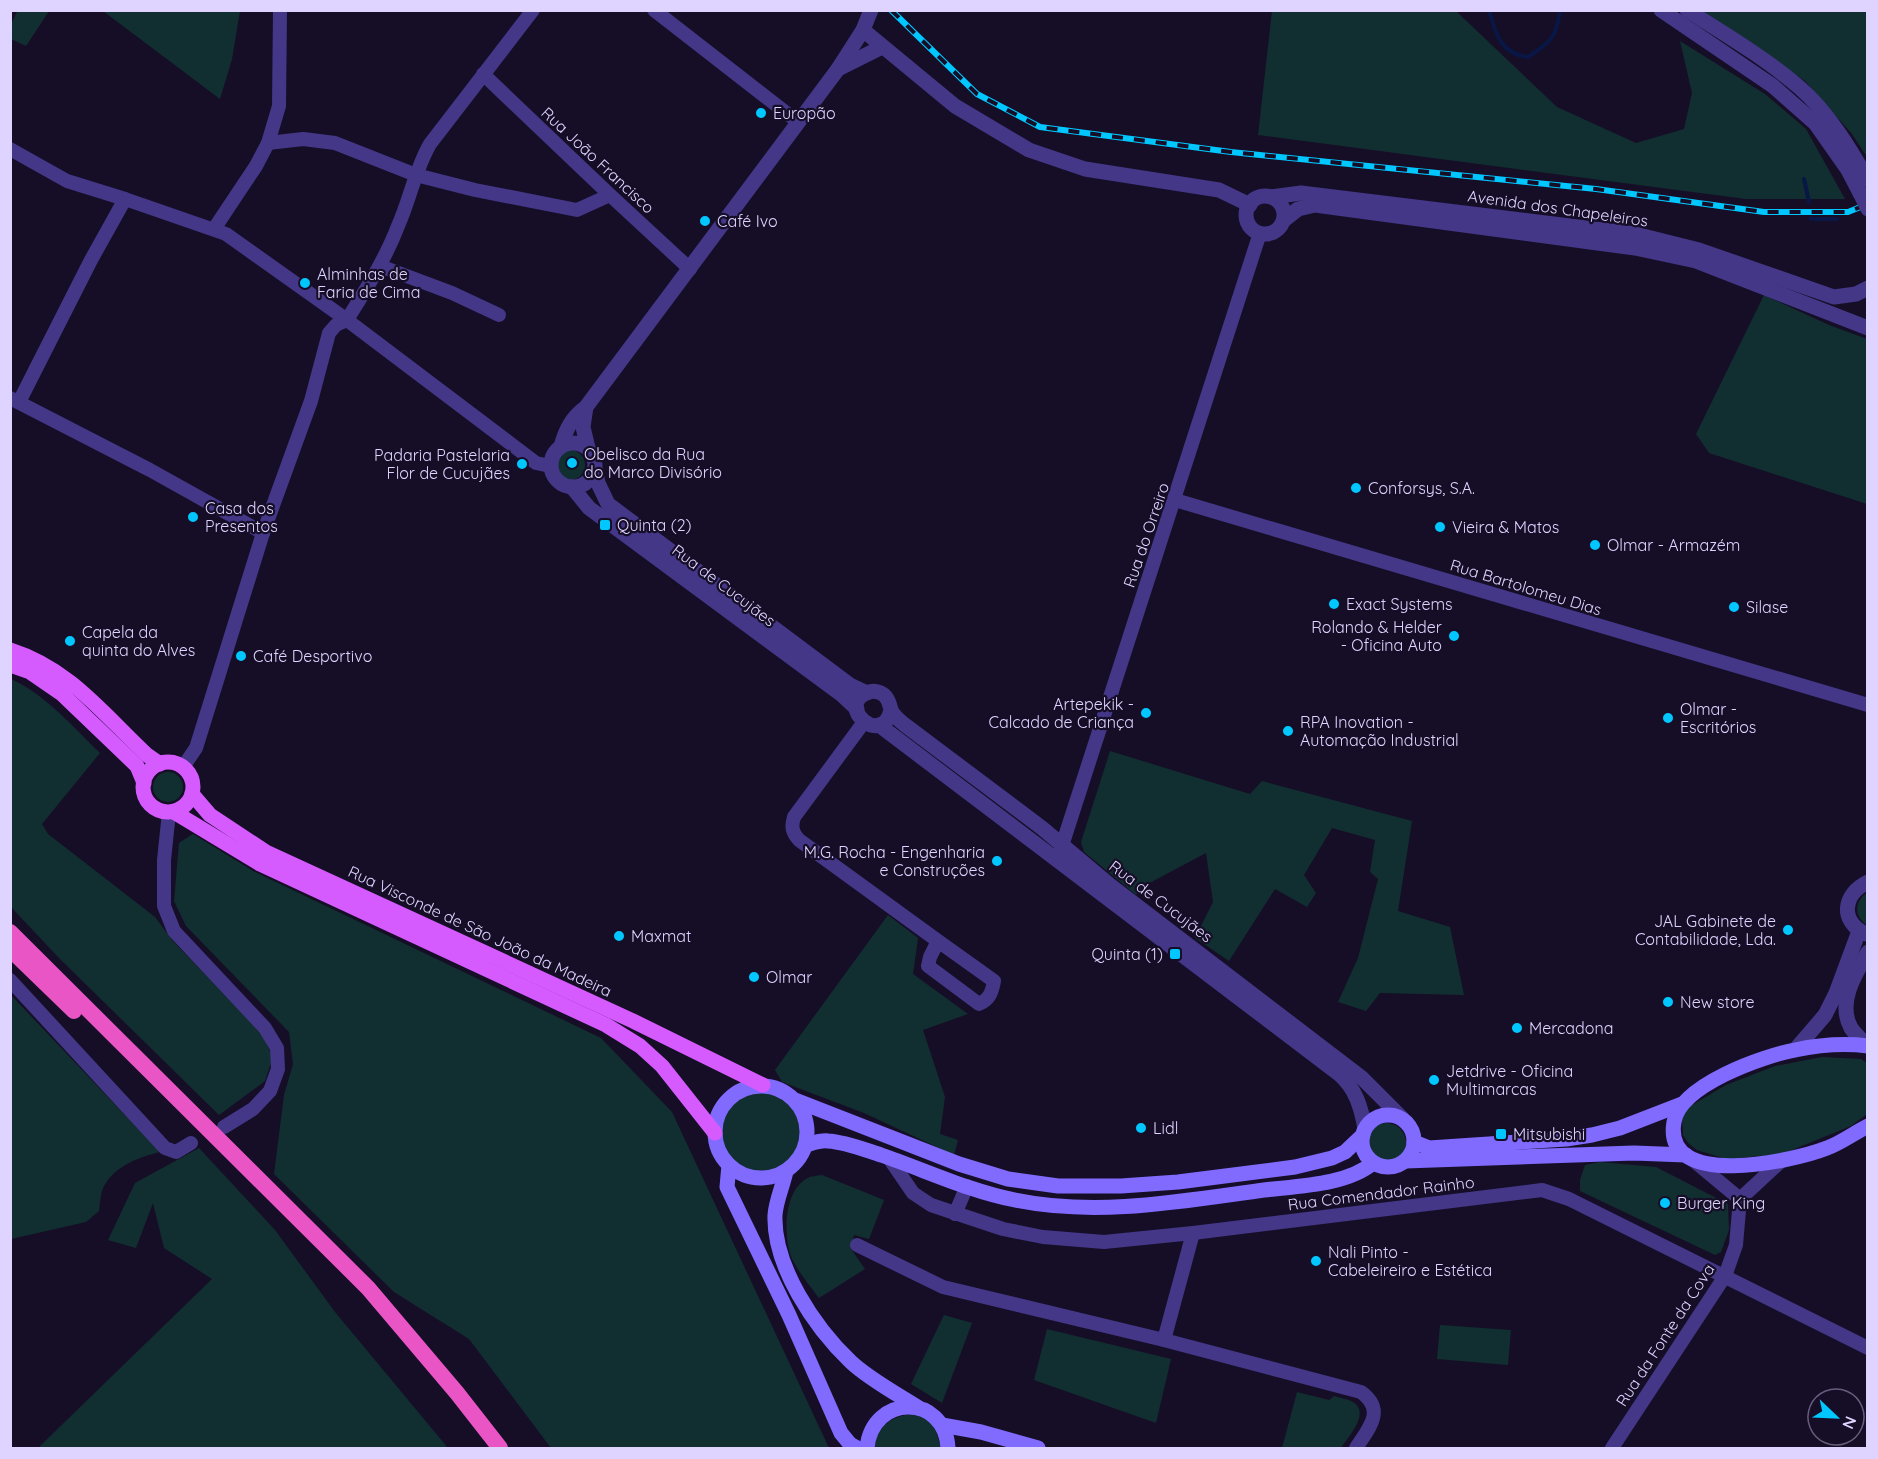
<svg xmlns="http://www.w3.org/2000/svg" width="1878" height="1459" viewBox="0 0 1878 1459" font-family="Quicksand,sans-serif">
<rect width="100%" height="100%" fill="#160e27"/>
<g fill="#112f31">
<polygon points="18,10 49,11 26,46 11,39 11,24"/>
<polygon points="103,11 240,11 232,59 220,99"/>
<polygon points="1272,11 1456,11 1557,107 1636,143 1684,129 1692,93 1680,41 1765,94 1806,129 1845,199 1746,199 1258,135"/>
<polygon points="1701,11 1867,11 1867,157 1852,134 1805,81"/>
<polygon points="1764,295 1829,325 1867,339 1867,504 1709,453 1696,434"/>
<circle cx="570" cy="465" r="15"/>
<path d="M 11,679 C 45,694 73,727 100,753 L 42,824 L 48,834 L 155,917 L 173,941 L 261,1033 L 273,1057 L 265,1081 L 219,1115 L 59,958 L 11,907 Z"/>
<polygon points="1110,751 1250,794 1262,781 1412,821 1398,911 1450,927 1464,995 1380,993 1366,1011 1338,1002 1358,958 1378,879 1370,872 1375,840 1332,828 1304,875 1316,893 1307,907 1275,889 1229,961 1195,938 1213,902 1206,853 1142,887 1136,895 1084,852 1081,842"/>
<circle cx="168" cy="787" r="15"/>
<polygon points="193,834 253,871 601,1038 672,1112 829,1448 551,1448 469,1339 394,1292 274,1174 284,1095 293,1064 289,1032 186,926 174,901 179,843"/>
<path d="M 1867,893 L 1867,925 C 1854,917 1854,901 1867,893 Z"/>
<polygon points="888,915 918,938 913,974 968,1014 923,1030 945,1097 940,1134 958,1140 954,1155 864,1113 782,1082 775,1070"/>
<path d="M 10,994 L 160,1152 C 138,1157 110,1168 102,1191 C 100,1197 100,1205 99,1211 L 86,1222 L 11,1239 Z"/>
<polygon points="1822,1057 1861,1059 1867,1063 1867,1114 1851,1126 1782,1154 1726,1159 1697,1150 1688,1143 1683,1135 1682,1117 1687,1108 1726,1085 1775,1066"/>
<circle cx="761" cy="1132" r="39"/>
<circle cx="1386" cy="1143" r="20"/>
<polygon points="199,1148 275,1230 335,1312 448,1448 38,1448 212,1279 164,1248 153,1203 136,1248 108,1240 135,1183"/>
<polygon points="1600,1162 1656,1167 1728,1204 1729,1230 1721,1252 1715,1255 1580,1191 1580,1180 1585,1165"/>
<path d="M 822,1175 L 884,1200 L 869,1239 L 854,1235 L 851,1249 L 865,1269 L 819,1298 C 810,1286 799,1273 792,1259 C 783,1237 783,1190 808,1178 C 811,1176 817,1176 822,1175 Z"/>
<polygon points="944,1315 972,1323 942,1403 911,1384"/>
<polygon points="1440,1325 1511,1330 1508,1365 1437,1359"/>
<polygon points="1047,1329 1171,1359 1156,1423 1034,1380"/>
<path d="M 1297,1392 L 1329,1400 L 1334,1396 C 1340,1398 1348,1399 1353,1402 C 1371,1413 1348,1437 1341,1448 L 1282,1448 Z"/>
<path d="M 912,1414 C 933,1420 936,1428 941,1448 L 875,1448 C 875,1427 892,1416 912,1414 Z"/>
</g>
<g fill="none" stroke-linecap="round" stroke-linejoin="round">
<g stroke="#081746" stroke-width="4">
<path d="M 1489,10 C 1496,35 1500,53 1528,57 C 1550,43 1557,37 1560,10"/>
<polyline points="1804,179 1809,202"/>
<polyline points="1811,218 1811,219 1837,219"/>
</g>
<g stroke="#443788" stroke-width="14">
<polyline points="654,10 798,122"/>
<polyline points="483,74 610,195 690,269"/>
<polyline points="268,143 303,139 335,143 416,175 475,190 577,210 610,195"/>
<polyline points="10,149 67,181 125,199 226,234 347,320 536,463 550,466"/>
<polyline points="214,229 256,166 268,143 279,106 280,10"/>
<polyline points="380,266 452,293 499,315"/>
<path d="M 347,320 C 366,289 385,260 398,226 C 410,199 415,170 430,144 L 533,10"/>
<polyline points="10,398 150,470 263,533"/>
<polyline points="19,402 91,260 125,199"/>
<polyline points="1175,500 1868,705"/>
<path d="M 864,722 L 794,817 C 791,827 792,832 799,840 L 938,941 L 930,957 L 928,966 L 979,1004 C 990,999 992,992 994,981 L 938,941"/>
<polyline points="183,767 196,748 263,533 311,401 329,333 336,325 347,320"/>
<polyline points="169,812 164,860 164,906 174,931 265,1028 277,1048 278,1069 270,1091 253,1109 224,1127"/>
<polyline points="1059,855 1260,233"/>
<polyline points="10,980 165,1148 176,1152 191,1143"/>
<polyline points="889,1158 913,1193 931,1205 1003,1229 1043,1237 1104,1242 1193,1233 1542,1190 1569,1199 1868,1348"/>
<polyline points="1693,1160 1740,1199"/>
<polyline points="955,1214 967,1186"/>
<path d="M 857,1245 L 943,1287 L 1164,1340 L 1361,1392 C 1386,1410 1369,1428 1356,1448"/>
<polyline points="1164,1340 1193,1233"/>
<polyline points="1612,1448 1725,1276 1736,1245 1740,1199 1780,1162"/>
</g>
<g stroke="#443788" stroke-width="15">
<polyline points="1661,10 1773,86 1815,123 1848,170 1860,193"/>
<path d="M 1687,10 C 1725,34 1765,58 1799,87 C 1828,112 1849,147 1868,180"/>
<polyline points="863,30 955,106 1029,150 1085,169 1219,190 1250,205"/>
<polyline points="838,69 882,47"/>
<circle cx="1265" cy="215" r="19"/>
<polyline points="1271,197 1301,193 1635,234 1699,250 1834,297 1856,294 1868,288"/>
<polyline points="1284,220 1298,209 1315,205 1635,248 1696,261 1868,328"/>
<polyline points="586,407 583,427 588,448"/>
<circle cx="573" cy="465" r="22"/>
<path d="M 561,446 C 566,429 572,417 586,407 L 838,69 L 863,30 L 871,10"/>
<polyline points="595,468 598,483 608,504 850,685 867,693"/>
<polyline points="572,487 589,508 842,695 857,709"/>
<path d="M 891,710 C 882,748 836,707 866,693 C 872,690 879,691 884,695 C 890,700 889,706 892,712 C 895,717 900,721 905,725 L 1042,828 L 1111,886 L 1362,1078 L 1407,1123"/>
<path d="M 879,725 L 1339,1074 C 1356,1089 1361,1107 1365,1129"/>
<path d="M 1866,934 C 1839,921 1843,894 1868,882"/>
<path d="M 1867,1046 C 1862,1040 1855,1034 1851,1028 C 1837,1003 1855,974 1868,952"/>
<polyline points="1795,1050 1825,1015 1836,993 1859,931"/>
</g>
<g stroke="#816bff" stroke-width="15">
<path d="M 1868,1046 C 1843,1043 1819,1045 1795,1050 C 1763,1056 1680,1085 1674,1122 C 1662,1191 1794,1161 1827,1148 C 1841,1143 1854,1133 1868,1126"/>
<circle cx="761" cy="1132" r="46"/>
<polyline points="795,1100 959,1164 1008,1179 1058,1186 1121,1186 1178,1182 1295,1167 1332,1158 1345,1152 1363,1135"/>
<circle cx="1388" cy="1141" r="26"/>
<polyline points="1414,1142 1429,1148 1566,1139 1592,1135 1620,1128 1682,1104"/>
<path d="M 806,1145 C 813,1143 821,1140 828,1141 C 846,1142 865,1150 881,1155 C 925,1170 969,1191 1015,1200 C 1097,1217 1183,1201 1264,1190 C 1298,1186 1347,1185 1373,1163"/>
<polyline points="1405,1161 1634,1153 1686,1155"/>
<polyline points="729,1165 727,1187 789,1315 841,1433 850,1444 857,1448"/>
<path d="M 786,1171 C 783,1186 776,1200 775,1215 C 773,1266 815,1328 851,1362 C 869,1379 897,1394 919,1408"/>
<polyline points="942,1425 981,1432 1038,1448"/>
<path d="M 867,1448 C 872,1394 945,1393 948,1448"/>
</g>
<g stroke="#d65bff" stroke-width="15">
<path d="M 10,650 C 70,669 103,714 147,755 L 160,764"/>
<polyline points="10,665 30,672 62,694 137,766 144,783"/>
<circle cx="168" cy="787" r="25"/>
<polyline points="192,794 210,815 266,852 633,1021 763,1085"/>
<polyline points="174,812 260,864 606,1025 640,1046 662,1066 715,1133"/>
</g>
<g stroke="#ea55c6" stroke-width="16">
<polyline points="10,932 368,1288 457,1393 500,1448"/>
<polyline points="10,949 74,1011"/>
</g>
<defs>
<polyline id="rail" points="891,10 977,94 1040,127 1231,152 1596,189 1764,212 1848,212 1868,204"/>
</defs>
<use href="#rail" stroke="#00c7ff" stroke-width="6"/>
<use href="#rail" stroke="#160e27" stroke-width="4" stroke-dasharray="11" stroke-linecap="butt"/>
<polyline stroke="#443788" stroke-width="15" points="1860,193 1868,209"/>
</g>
<g fill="#00c7ff" stroke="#160e27" stroke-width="2">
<circle cx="761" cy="113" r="6"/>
<circle cx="705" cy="221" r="6"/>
<circle cx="305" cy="283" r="6"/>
<circle cx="572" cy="463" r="6"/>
<circle cx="522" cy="464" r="6"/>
<circle cx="1356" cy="488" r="6"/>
<circle cx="193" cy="517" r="6"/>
<rect x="599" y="519" width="12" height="12" rx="3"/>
<circle cx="1440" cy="527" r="6"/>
<circle cx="1595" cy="545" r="6"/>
<circle cx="1334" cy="604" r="6"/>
<circle cx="1734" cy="607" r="6"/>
<circle cx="1454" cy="636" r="6"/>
<circle cx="70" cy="641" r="6"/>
<circle cx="241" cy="656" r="6"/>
<circle cx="1146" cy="713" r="6"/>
<circle cx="1668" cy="718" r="6"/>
<circle cx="1288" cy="731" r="6"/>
<circle cx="997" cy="861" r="6"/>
<circle cx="1788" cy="930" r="6"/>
<circle cx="619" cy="936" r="6"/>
<rect x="1169" y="948" width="12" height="12" rx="3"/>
<circle cx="754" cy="977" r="6"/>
<circle cx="1668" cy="1002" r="6"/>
<circle cx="1517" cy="1028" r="6"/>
<circle cx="1434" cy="1080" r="6"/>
<circle cx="1141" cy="1128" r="6"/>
<rect x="1495" y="1128" width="12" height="12" rx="3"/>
<circle cx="1665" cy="1203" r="6"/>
<circle cx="1316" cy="1261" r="6"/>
</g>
<g text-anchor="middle" stroke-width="4.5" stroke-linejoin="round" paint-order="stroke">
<g font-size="16" fill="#ded4ff" stroke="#160e27" text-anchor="start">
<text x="773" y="119">Europão</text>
<text x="717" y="227">Café Ivo</text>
<text x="317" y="280">Alminhas de<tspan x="317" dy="18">Faria de Cima</tspan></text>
<text x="584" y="460">Obelisco da Rua<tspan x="584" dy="18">do Marco Divisório</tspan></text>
<text x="510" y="461" text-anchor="end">Padaria Pastelaria<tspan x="510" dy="18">Flor de Cucujães</tspan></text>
<text x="1368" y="494">Conforsys, S.A.</text>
<text x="205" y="514">Casa dos<tspan x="205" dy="18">Presentos</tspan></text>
<text x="617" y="531">Quinta (2)</text>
<text x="1452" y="533">Vieira &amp; Matos</text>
<text x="1607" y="551">Olmar - Armazém</text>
<text x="1346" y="610">Exact Systems</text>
<text x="1746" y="613">Silase</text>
<text x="1442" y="633" text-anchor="end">Rolando &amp; Helder<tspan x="1442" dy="18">- Oficina Auto</tspan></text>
<text x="82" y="638">Capela da<tspan x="82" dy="18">quinta do Alves</tspan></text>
<text x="253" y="662">Café Desportivo</text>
<text x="1134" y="710" text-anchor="end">Artepekik -<tspan x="1134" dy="18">Calcado de Criança</tspan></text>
<text x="1680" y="715">Olmar -<tspan x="1680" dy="18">Escritórios</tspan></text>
<text x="1300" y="728">RPA Inovation -<tspan x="1300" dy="18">Automação Industrial</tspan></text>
<text x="985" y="858" text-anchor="end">M.G. Rocha - Engenharia<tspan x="985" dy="18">e Construções</tspan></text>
<text x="1776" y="927" text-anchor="end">JAL Gabinete de<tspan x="1776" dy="18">Contabilidade, Lda.</tspan></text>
<text x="631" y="942">Maxmat</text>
<text x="1163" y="960" text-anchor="end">Quinta (1)</text>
<text x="766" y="983">Olmar</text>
<text x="1680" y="1008">New store</text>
<text x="1529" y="1034">Mercadona</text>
<text x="1446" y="1077">Jetdrive - Oficina<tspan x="1446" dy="18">Multimarcas</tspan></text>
<text x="1153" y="1134">Lidl</text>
<text x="1513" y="1140">Mitsubishi</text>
<text x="1677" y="1209">Burger King</text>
<text x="1328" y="1258">Nali Pinto -<tspan x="1328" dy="18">Cabeleireiro e Estética</tspan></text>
</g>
<g font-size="16" fill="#ded4ff" stroke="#160e27">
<text transform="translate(598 160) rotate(43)" y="6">Rua João Francisco</text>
<text transform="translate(1558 208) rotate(8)" y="6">Avenida dos Chapeleiros</text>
<text transform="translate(1146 535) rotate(-71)" y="6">Rua do Orreiro</text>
<text transform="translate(724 585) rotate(37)" y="6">Rua de Cucujães</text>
<text transform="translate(1526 587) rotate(17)" y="6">Rua Bartolomeu Dias</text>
<text transform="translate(1161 901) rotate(37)" y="6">Rua de Cucujães</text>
<text transform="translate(480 931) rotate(25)" y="6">Rua Visconde de São João da Madeira</text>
<text transform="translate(1381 1193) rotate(-7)" y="6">Rua Comendador Rainho</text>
<text transform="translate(1665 1335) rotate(-57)" y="6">Rua da Fonte da Cova</text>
</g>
</g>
<rect width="1878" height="1459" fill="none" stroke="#ded4ff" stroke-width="24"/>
<g transform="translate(1836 1417) rotate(113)"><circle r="28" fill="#160e27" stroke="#665d7d" stroke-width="1.5"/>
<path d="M0-4.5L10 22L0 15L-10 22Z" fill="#00c7ff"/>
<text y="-9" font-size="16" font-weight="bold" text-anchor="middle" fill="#ded4ff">N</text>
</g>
</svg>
